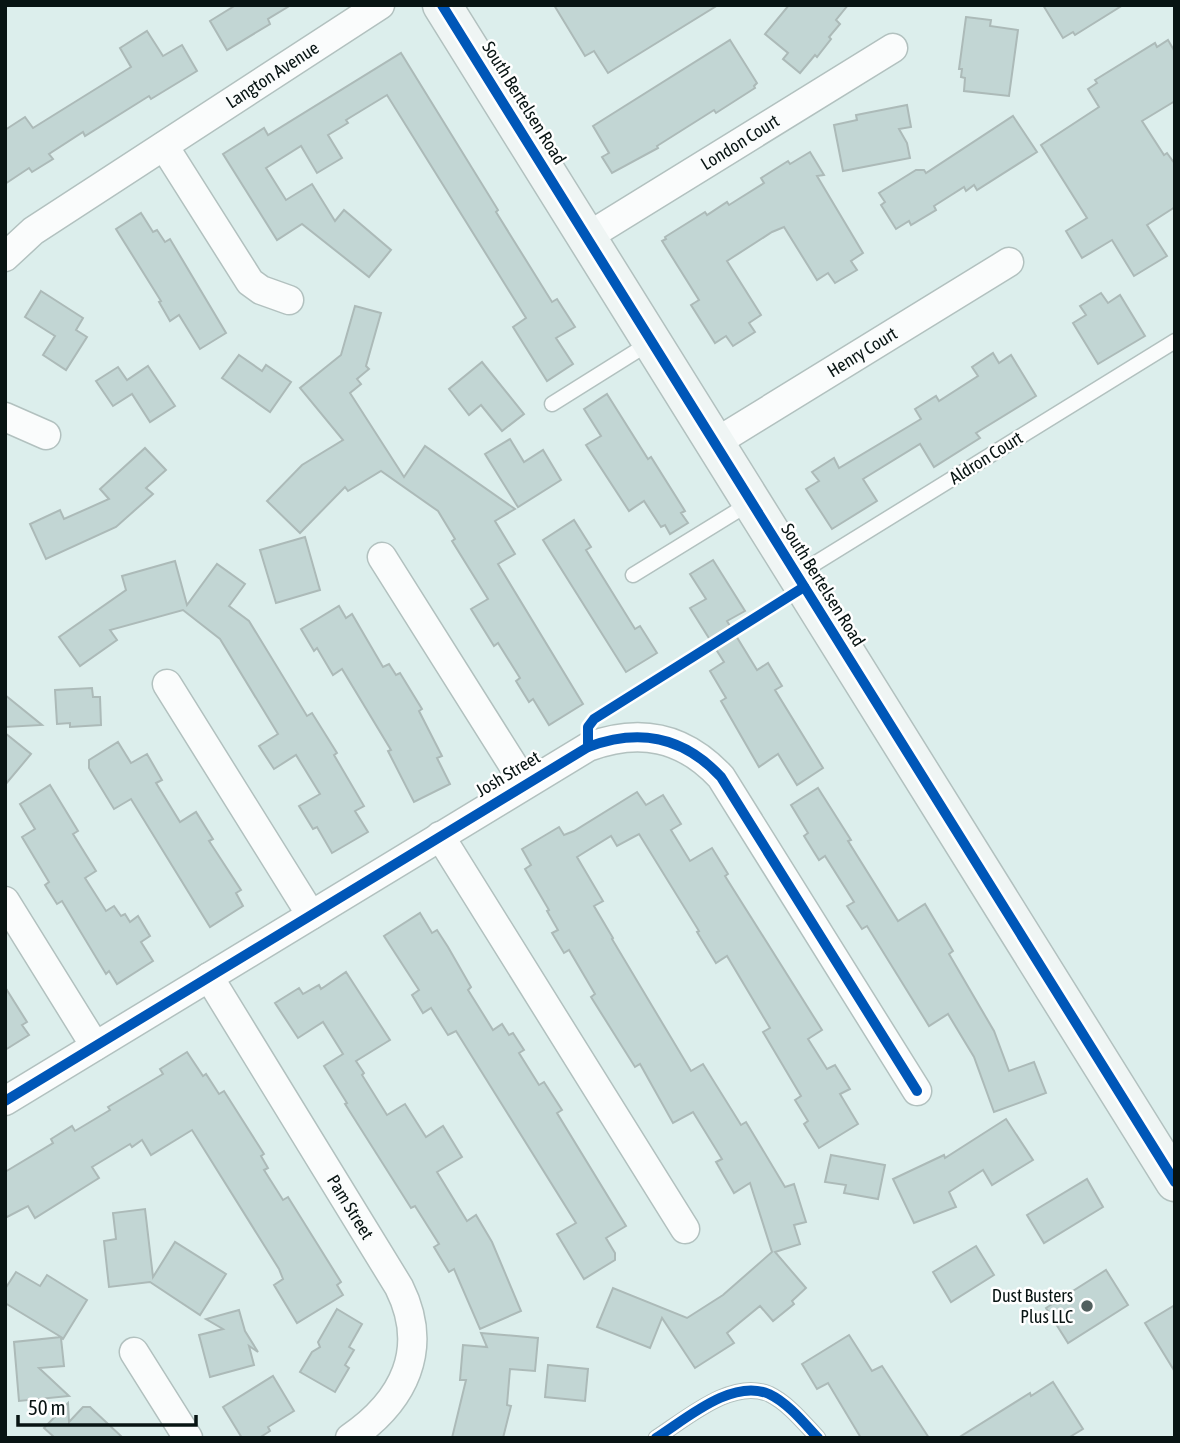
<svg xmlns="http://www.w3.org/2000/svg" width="1180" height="1443" viewBox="0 0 1180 1443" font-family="'Asap Condensed',sans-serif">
<rect width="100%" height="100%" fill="#dceeec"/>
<g fill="#c2d6d4" stroke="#acbab8" stroke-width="2">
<polygon points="236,5 291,5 268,19 270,24 227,50 210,21"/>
<polygon points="554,5 718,5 608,73 594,51 585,56"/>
<polygon points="789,5 848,5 836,20 840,24 829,37 831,39 817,57 815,55 800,73 783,59 788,53 765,34"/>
<polygon points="1043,5 1123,5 1075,35 1073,32 1063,38"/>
<polygon points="966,17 991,20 990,26 1018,30 1009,96 964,91 965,78 961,77 962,69 959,69"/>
<polygon points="147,31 163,56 182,45 197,71 151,99 149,96 85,136 83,132 49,154 53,159 32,172 29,168 5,184 5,130 25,117 33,128 131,67 120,48"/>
<polygon points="730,40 757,83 754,86 755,88 716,113 714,110 657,146 658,148 612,173 602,157 609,153 593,126"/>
<polygon points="1168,40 1175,52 1175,101 1142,121 1164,155 1167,153 1175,164 1175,207 1147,225 1167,256 1134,276 1112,240 1082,258 1066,231 1087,218 1041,145 1099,107 1088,89 1097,83 1095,80 1155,43 1157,47"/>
<polygon points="401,53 498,210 496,212 552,302 557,299 575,327 556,338 573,364 547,381 513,327 526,318 387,95 346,120 348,123 328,135 342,158 317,173 301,146 266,168 286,200 312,184 335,221 344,210 391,250 369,277 302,224 277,240 223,154 264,128 268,135"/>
<polygon points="907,105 911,127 899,129 907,143 910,158 843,171 834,125 857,120 856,115"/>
<polygon points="1013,116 1037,152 977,190 974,185 966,191 964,187 934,206 936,210 911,225 909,221 896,229 881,205 885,202 879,193 916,170 924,170 926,173"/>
<polygon points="810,152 824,175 817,176 863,253 851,261 857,270 835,283 828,273 817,280 784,227 772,232 727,261 761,315 749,323 755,332 733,346 726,336 715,343 691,305 699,300 662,241 666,239 665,237 705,212 707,215 727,202 729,205 764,183 761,178 788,161 790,164"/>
<polygon points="141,213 153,232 157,230 165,242 170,239 226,333 200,349 179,315 170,321 159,302 161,301 116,229"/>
<polygon points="41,291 83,318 76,330 87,337 66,370 43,355 55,336 25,317"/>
<polygon points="1101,293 1108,303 1120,295 1145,336 1098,364 1073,323 1086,315 1080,306"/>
<polygon points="355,306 381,313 366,366 369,369 357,379 361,384 350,393 404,477 425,446 515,509 495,521 515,554 498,564 583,704 549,725 533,699 529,702 516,681 520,678 498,643 494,646 471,609 488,599 452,541 455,539 438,511 381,471 348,491 345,487 300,533 267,501 302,465 343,440 300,388 341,355"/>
<polygon points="993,353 999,363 1011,355 1036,396 976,433 980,438 934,467 920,444 863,479 877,501 832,529 806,489 819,481 812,472 834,458 839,468 921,419 915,409 936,396 939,401 978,376 972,367"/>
<polygon points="239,355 262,371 266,365 291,382 270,412 222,378"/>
<polygon points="482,362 524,414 502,431 481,405 469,415 449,389"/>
<polygon points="148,366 175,406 150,422 132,394 113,406 96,381 118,367 127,380"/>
<polygon points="607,394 648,459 651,457 685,511 681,513 688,523 670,534 665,525 661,527 644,501 629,511 586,445 601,436 584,409"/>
<polygon points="510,439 524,462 543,450 561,480 518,507 485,454"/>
<polygon points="145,448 166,470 146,488 153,494 116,527 46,559 30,524 60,510 64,519 109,499 100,489"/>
<polygon points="574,520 591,547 586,550 635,629 640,626 657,653 626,672 543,540"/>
<polygon points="305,537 320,590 276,603 260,550"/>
<polygon points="713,560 745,611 727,621 757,670 768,663 782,686 775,690 823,768 797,785 778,754 759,767 721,701 726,698 710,671 724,662 690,608 706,599 690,574"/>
<polygon points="175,561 187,605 217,564 245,584 229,606 249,621 307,716 312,713 337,753 334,755 364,806 355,811 368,832 332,853 317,827 313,829 299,806 320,794 296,755 274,769 259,746 278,734 220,639 183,610 110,630 117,640 80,666 59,637 126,590 122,576"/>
<polygon points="339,606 346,618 352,614 383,667 389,664 396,675 400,673 422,709 419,711 442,756 437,758 450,784 414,802 388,751 391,750 342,669 333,675 317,648 314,651 301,629"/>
<polygon points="92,688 93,697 100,697 101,725 70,727 70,723 57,724 55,690"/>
<polygon points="5,695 42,725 5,727"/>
<polygon points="5,733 31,754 5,785"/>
<polygon points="118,742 131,763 147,754 162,780 156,783 180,822 196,812 213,839 209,841 241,890 236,893 243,906 210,927 131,799 114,809 89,768 89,760"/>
<polygon points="50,785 78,831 73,834 96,871 85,878 106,911 114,906 121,916 125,914 130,922 138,916 150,936 141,942 153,961 117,984 109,971 106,974 62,901 57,904 45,885 49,882 22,837 35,829 20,804"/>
<polygon points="818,788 851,840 848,841 898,921 925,904 953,951 949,954 994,1031 1009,1071 1034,1062 1046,1093 994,1112 974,1057 948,1014 929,1026 867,926 862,929 847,906 854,902 825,856 819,860 804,836 808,833 791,805"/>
<polygon points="637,792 646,805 663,795 681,824 671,830 690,861 712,848 728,874 725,876 822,1030 808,1039 827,1069 835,1065 850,1089 840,1094 858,1124 819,1148 804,1124 808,1121 795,1100 801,1096 763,1032 770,1028 727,956 716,963 697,932 699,931 639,834 617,846 611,836 577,857 603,901 594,906 613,938 612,939 691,1071 703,1064 741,1125 746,1122 785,1187 794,1184 806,1222 794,1225 800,1244 775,1252 806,1288 792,1301 794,1304 773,1321 760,1306 727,1333 734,1343 695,1368 662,1318 650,1348 597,1327 613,1288 687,1318 723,1295 772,1252 750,1183 734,1193 716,1162 722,1159 693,1112 673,1123 640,1064 635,1067 591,997 595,994 569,950 564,953 552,933 558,930 547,911 549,910 525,869 531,865 522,849 559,827 564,835 574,831"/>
<polygon points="420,913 432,933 437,930 448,947 471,987 468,990 493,1030 502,1024 509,1035 513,1033 524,1050 519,1053 539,1085 544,1082 562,1110 557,1113 626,1226 606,1238 615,1253 615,1260 584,1279 557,1234 576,1223 456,1031 448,1035 431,1008 423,1013 412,995 419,990 384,936"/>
<polygon points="346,972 390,1040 356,1061 364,1073 362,1075 387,1115 405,1104 426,1137 443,1126 462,1157 437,1172 467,1221 476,1215 492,1242 521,1311 480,1329 454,1269 449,1272 434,1247 439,1244 415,1206 411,1208 345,1104 347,1103 324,1066 343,1054 323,1022 298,1038 275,1003 299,988 303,994 319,985 321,989"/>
<polygon points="5,987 27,1022 22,1025 29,1035 5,1050"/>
<polygon points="187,1052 203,1076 206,1074 219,1094 224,1091 264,1154 261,1156 268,1168 264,1170 283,1200 288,1197 341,1282 337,1285 343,1295 297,1323 274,1285 283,1279 279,1269 192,1130 151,1155 142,1140 132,1147 130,1144 92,1167 99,1178 35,1218 28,1206 5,1218 5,1172 53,1143 51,1139 72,1126 75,1131 110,1110 108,1107 163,1074 160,1069"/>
<polygon points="1006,1119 1033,1160 992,1185 983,1170 949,1192 956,1207 914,1223 893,1179 944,1155 945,1158"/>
<polygon points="831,1155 885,1165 878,1199 844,1193 846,1185 825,1182"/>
<polygon points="1087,1179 1103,1207 1044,1243 1027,1215"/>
<polygon points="145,1209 153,1277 175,1242 226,1274 200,1315 150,1282 109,1287 104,1241 116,1239 113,1213"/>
<polygon points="976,1246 994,1275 951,1302 933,1272"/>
<polygon points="1106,1270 1128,1305 1068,1343 1046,1308"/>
<polygon points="16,1272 40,1286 47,1275 87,1300 63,1339 61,1338 64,1366 39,1368 69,1396 19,1401 14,1342 61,1337 5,1303 5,1289"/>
<polygon points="1175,1305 1175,1372 1145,1323"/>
<polygon points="337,1309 362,1324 349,1347 354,1350 345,1365 349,1368 335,1392 300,1372 312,1352 320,1347 318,1342"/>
<polygon points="239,1310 245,1331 258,1352 249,1346 254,1365 210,1377 199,1335 223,1329 206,1319"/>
<polygon points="481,1333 538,1338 535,1371 510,1369 507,1405 511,1406 503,1438 452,1438 466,1380 460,1380 463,1345 487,1347"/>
<polygon points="849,1335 872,1371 882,1366 929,1438 861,1438 828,1383 817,1389 802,1364"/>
<polygon points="548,1365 588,1369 585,1401 545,1397"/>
<polygon points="273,1376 294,1411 268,1427 270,1431 259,1438 242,1438 223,1407"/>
<polygon points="1053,1382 1083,1429 1068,1438 958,1438 1030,1393 1031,1396"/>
<polygon points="68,1403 69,1422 83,1407 90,1407 123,1438 55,1438 44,1428"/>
</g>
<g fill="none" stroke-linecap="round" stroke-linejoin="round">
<defs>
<g id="service">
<polyline points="552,404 651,342"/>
<polyline points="798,574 1175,341"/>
<polyline points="633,575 750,503"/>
<path d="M 656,1438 C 686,1419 732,1378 769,1394 C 788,1403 804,1423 818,1438"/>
</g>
<g id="minor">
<polyline points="164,146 250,282 261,290 289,300"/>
<path id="s1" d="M 587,237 L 893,48"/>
<path id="s2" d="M 5,257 L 33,231 L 380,5"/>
<polyline points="5,417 46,435"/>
<path id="s3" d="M 715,443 L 1009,262"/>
<polyline points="382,557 525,784"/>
<polyline points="167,684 311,915"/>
<polyline points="440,836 685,1229"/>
<polyline points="5,901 95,1046"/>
<path id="s4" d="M 209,977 L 399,1287 C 430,1349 404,1401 350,1438"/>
<path d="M 5,1101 L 588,747 C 639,728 683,736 721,777 L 917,1091"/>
<polyline points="134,1352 188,1438"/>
</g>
<polyline id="secondary" points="442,5 1175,1182"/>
</defs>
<use href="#service" stroke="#b2c1bf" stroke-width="17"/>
<use href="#minor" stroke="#b2c1bf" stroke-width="31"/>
<use href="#secondary" stroke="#b2c1bf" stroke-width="41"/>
<use href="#service" stroke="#fafcfc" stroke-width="14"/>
<use href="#minor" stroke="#fafcfc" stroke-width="28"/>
<use href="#secondary" stroke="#eff5f4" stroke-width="38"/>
<defs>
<g id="cycleway">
<polyline points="442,5 1175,1182"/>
<polyline points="588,747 588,727 594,719 804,587"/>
<path d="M 5,1101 L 588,747 C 639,728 683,736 721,777 L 917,1091"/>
<path d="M 656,1438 C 686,1419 732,1378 769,1394 C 788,1403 804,1423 818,1438"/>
</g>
</defs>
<use href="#cycleway" stroke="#fff" stroke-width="15"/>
<use href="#cycleway" stroke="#0057b8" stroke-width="10"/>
</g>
<circle fill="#52605f" stroke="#fff" stroke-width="2.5" cx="1087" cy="1306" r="7"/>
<g text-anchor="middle" stroke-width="5" stroke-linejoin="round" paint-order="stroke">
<g font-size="18" fill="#081413" stroke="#fff">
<text dy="6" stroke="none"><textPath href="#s2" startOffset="324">Langton Avenue</textPath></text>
<text transform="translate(524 103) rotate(58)" y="6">South Bertelsen Road</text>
<text dy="6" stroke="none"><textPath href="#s1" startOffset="180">London Court</textPath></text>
<text dy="6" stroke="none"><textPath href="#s3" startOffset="173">Henry Court</textPath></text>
<text transform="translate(986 458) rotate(-32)" y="6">Aldron Court</text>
<text transform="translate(823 585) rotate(58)" y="6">South Bertelsen Road</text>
<text transform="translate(508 774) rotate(-31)" y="6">Josh Street</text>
<text dy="6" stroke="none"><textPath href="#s4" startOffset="270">Pam Street</textPath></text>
</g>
<g font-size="18" fill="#081413" stroke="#fff" text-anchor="end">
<text x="1073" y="1302">Dust Busters<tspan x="1073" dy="21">Plus LLC</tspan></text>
</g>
</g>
<rect width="1180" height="1443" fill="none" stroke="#081413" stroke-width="14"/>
<path d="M18 1415v10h178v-10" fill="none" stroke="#081413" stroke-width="3.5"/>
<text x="28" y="1415" font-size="21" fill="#081413" stroke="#ffffff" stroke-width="5" paint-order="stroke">50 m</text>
</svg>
